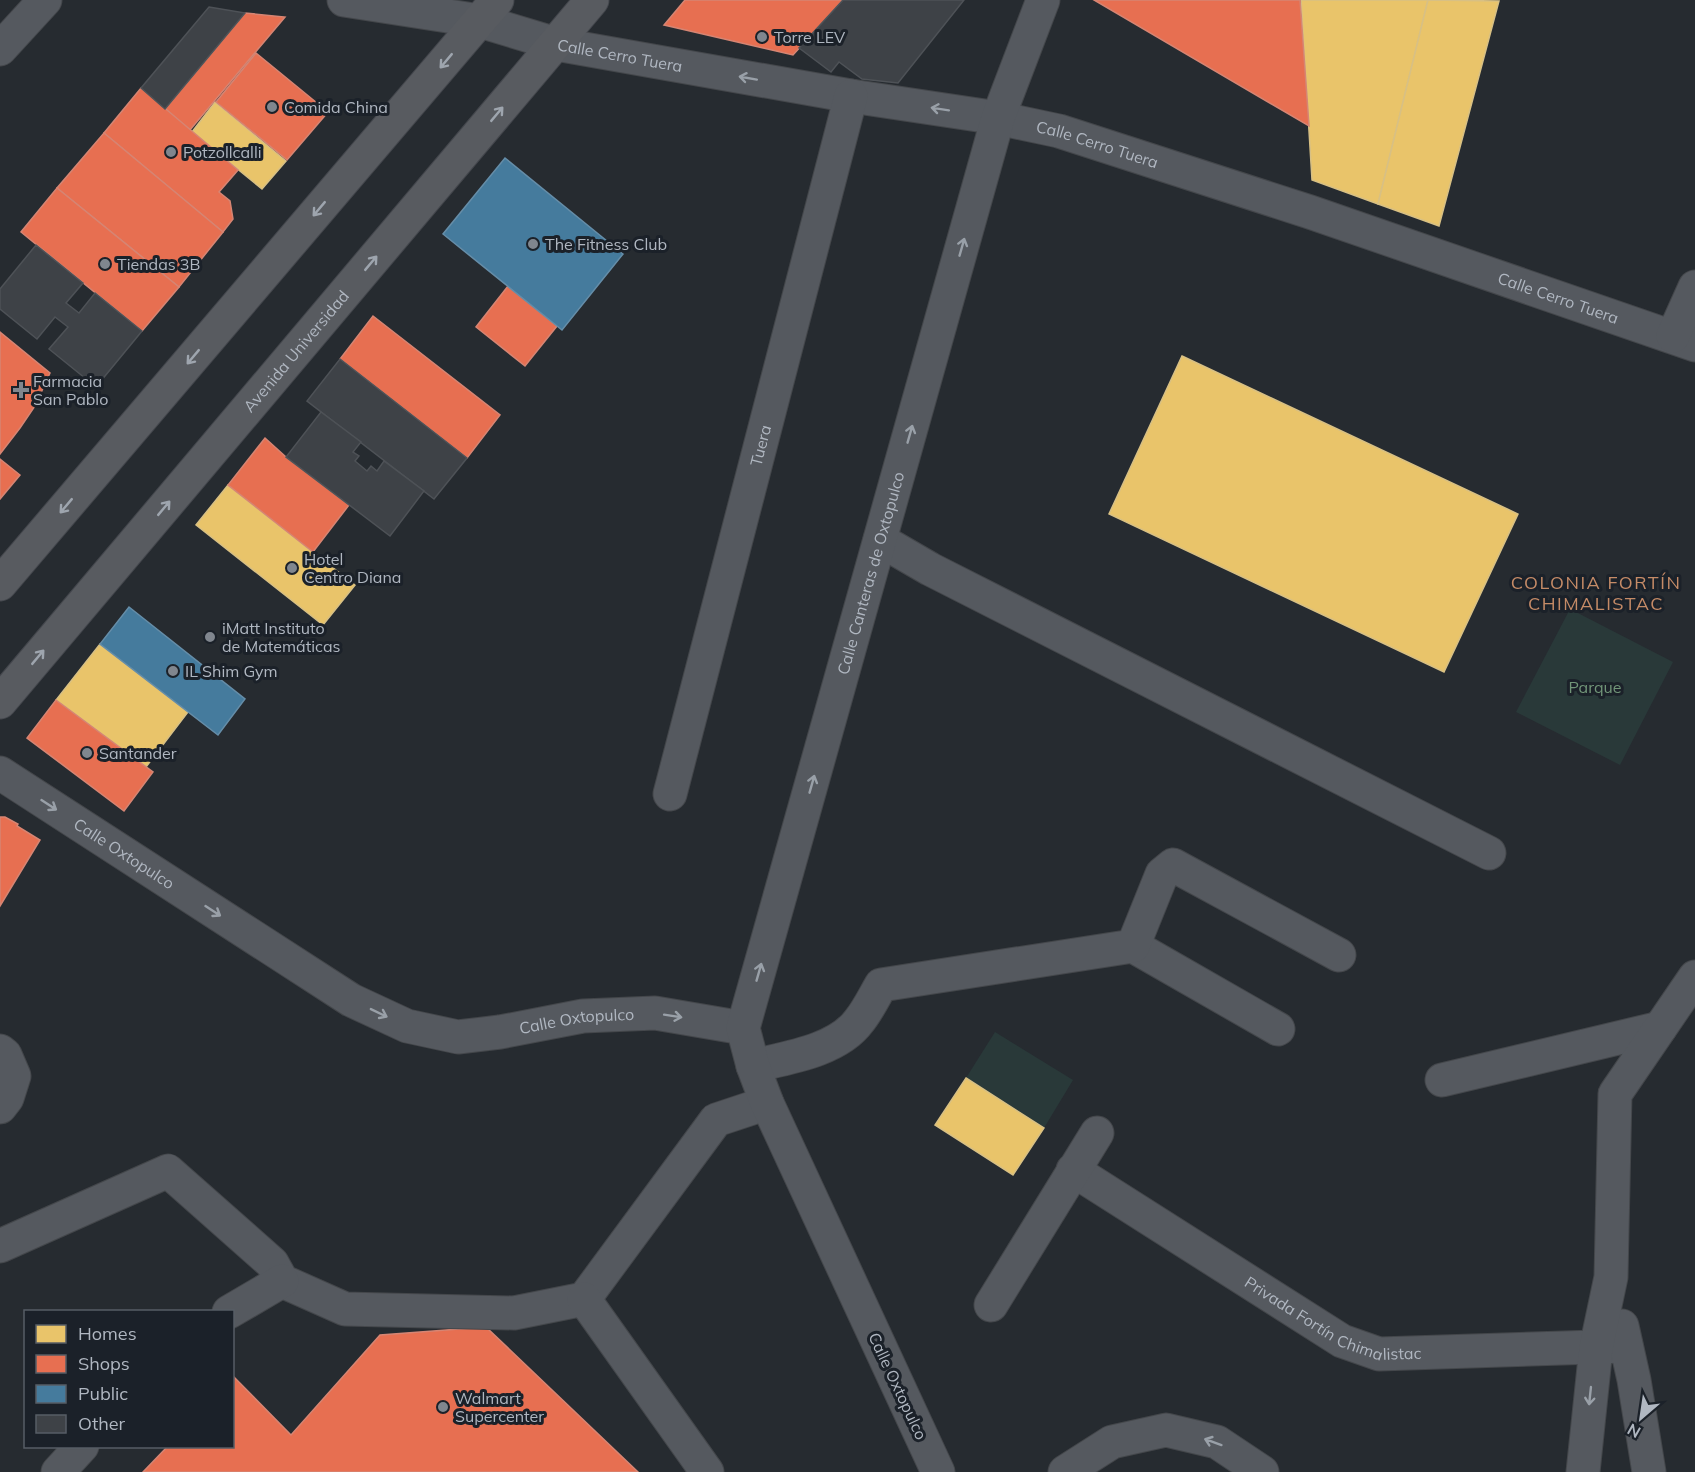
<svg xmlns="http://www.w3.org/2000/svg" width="1695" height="1472" viewBox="0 0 1695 1472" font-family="Mulish,sans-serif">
<rect width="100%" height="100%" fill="#262b30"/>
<g fill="#293939">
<polygon points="1570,609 1673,662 1620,765 1516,712"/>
<polygon points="995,1032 1073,1080 1044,1128 966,1078"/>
</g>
<g fill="#e9c46a" stroke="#d8c084" stroke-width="1.5">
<polygon points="1301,0 1428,0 1378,204 1312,180"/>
<polygon points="1428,0 1499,1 1439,226 1378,204"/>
<polygon points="215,102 286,161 262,189 192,132"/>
<polygon points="1182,356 1518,514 1444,672 1109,514"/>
<polygon points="228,485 355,585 323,625 196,525"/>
<polygon points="100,644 188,712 146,767 56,700"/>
<polygon points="966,1078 1044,1128 1013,1175 935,1125"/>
</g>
<g fill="#e76f51" stroke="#d68573" stroke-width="1.5">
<polygon points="685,0 843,0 793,55 664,25"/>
<polygon points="1094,0 1300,0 1309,126"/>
<polygon points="245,13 285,17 190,130 165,109"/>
<polygon points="256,53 328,112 287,160 216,102"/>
<polygon points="141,88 238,170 219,192 230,201 233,219 223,232 104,133"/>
<polygon points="104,133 223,232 179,287 57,188"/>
<polygon points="57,188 179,287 142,331 21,232"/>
<polygon points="508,286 557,326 525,366 476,327"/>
<polygon points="373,316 500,415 467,458 340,359"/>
<polygon points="0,332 50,373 35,406 20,428 0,454"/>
<polygon points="265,438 286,457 349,505 313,552 228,485"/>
<polygon points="0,459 20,475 0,499"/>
<polygon points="56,700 153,772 124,811 27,738"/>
<polygon points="0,817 5,817 18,824 17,826 40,840 0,906"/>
<polygon points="486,1327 638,1472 143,1472 168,1446 232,1446 232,1379 234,1377 291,1435 380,1335"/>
</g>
<g fill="#457b9d" stroke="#658da8" stroke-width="1.5">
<polygon points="505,158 623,254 562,330 443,234"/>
<polygon points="129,607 245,699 218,735 100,644"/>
</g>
<g fill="#3e4247" stroke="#4e5257" stroke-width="1.5">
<polygon points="843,0 964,0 898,83 862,79 839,62 831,72 799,48"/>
<polygon points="209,7 245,13 165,109 141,88"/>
<polygon points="36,245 83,283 66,303 79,313 95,293 142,331 96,387 49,349 68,327 55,317 37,339 0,309 0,289"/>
<polygon points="340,359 467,458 434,499 307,401"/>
<polygon points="321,412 361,442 353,452 359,456 355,461 367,471 371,466 377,471 384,461 424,491 390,536 286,457"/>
</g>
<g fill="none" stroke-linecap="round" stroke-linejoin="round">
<defs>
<g id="minor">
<path id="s1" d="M 344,0 L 480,21 L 556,44 L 851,96 L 998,118 L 1059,131 L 1310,212 L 1695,345"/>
<polyline points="0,49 45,0"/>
<polyline points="1673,336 1695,287"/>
<polyline points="880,540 930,569 1489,853"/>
<path id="s2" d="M 0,773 L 351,1000 L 407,1026 L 458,1037 L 500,1032 L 583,1016 L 655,1013 L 743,1028"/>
<path id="s3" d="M 670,794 L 851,96"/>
<polyline points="1133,946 1278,1029"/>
<polyline points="0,1051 5,1055 14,1076 7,1098 0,1107"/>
<path d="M 753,1066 C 786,1058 837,1051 859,1021 C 868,1010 874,997 881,985 L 1133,946 L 1162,874 L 1173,865 L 1339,955"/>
<polyline points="1442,1080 1660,1028"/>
<path id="s4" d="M 1073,1170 L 1342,1341 L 1379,1354 L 1626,1346"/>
<polyline points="0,1246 168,1171 272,1263 282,1281 345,1309 514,1313 584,1299 716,1120 767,1103"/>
<polyline points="584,1299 707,1472"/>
<polyline points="991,1305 1097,1133"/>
<polyline points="229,1312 282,1281"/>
<polyline points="1622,1326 1634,1380 1649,1472"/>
<polyline points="58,1472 82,1446"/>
<path id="s5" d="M 938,1472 L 767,1103 L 753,1066 L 743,1028 L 998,118 L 1043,0"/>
<polyline points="1065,1472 1112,1442 1166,1430 1217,1442 1262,1472"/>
<polyline points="1583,1472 1596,1348 1611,1277 1615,1094 1695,977"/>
</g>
<g id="major">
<polyline points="0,584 497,0"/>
<path id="s6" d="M 0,702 L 592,0"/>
</g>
</defs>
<use href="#minor" stroke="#44474b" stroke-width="35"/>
<use href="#major" stroke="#44474d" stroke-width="35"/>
<use href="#minor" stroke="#55595f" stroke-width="33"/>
<use href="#major" stroke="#585b60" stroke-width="33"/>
</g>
<defs><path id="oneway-shaft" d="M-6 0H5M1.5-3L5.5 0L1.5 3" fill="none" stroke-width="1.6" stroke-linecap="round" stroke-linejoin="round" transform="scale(1.5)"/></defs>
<g stroke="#9ea5ae">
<use href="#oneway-shaft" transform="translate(446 61) rotate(130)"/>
<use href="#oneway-shaft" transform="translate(497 114) rotate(-50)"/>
<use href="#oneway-shaft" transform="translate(319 209) rotate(130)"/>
<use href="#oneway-shaft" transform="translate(371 263) rotate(-50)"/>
<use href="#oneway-shaft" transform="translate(193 357) rotate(130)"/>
<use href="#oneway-shaft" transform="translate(66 506) rotate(130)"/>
<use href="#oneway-shaft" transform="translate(164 508) rotate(-50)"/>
<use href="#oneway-shaft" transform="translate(38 657) rotate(-50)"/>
</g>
<g stroke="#99a0a8">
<use href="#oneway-shaft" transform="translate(748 78) rotate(-170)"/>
<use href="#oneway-shaft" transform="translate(940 109) rotate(-171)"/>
<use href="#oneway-shaft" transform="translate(962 247) rotate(-74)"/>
<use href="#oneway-shaft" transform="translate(910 434) rotate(-74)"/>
<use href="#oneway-shaft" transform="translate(812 784) rotate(-74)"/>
<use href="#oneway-shaft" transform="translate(49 805) rotate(33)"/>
<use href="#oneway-shaft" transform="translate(213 911) rotate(33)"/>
<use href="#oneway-shaft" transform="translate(759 972) rotate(-74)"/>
<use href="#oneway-shaft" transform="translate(379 1013) rotate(26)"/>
<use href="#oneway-shaft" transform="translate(673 1016) rotate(9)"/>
<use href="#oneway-shaft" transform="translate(1590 1396) rotate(96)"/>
<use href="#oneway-shaft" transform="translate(1213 1442) rotate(-160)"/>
</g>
<g fill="#80868e" stroke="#1b2129" stroke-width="2">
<circle cx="762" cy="37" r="6"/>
<circle cx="272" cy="107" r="6"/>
<circle cx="171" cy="152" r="6"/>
<circle cx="533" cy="244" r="6"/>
<circle cx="105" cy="264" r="6"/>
<path d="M18 381h6v6h6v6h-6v6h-6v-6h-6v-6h6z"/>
<circle cx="292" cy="568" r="6"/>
<circle cx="210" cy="637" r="6"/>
<circle cx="173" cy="671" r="6"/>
<circle cx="87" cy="753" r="6"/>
<circle cx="443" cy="1407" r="6"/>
</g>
<g text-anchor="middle" stroke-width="6" stroke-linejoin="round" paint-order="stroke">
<g font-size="16" fill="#b0b7c1" stroke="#1b2129" text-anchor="start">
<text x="774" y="43">Torre LEV</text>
<text x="284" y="113">Comida China</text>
<text x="183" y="158">Potzollcalli</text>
<text x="545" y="250">The Fitness Club</text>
<text x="117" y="270">Tiendas 3B</text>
<text x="33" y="387">Farmacia<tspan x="33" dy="18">San Pablo</tspan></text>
<text x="304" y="565">Hotel<tspan x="304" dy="18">Centro Diana</tspan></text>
<text x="222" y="634">iMatt Instituto<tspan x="222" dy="18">de Matemáticas</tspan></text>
<text x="185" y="677">IL Shim Gym</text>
<text x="99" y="759">Santander</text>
<text x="455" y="1404">Walmart<tspan x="455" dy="18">Supercenter</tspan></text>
</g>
<g font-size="16" fill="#b0b7c1" stroke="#1b2129">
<text dy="6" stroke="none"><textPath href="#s1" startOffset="282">Calle Cerro Tuera</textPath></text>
<text dy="6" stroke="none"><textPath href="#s1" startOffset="768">Calle Cerro Tuera</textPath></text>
<text dy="6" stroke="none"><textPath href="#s1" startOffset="1254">Calle Cerro Tuera</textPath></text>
<text dy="6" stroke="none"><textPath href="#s6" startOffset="459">Avenida Universidad</textPath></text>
<text dy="6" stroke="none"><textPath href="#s3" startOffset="360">Tuera</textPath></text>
<text dy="6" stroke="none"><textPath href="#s5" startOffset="958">Calle Canteras de Oxtopulco</textPath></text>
<text dy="6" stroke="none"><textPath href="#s2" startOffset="148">Calle Oxtopulco</textPath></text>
<text dy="6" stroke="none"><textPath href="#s2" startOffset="652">Calle Oxtopulco</textPath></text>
<text dy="6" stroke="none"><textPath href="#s4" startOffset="303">Privada Fortín Chimalistac</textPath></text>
<text transform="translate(898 1386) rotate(65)" y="6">Calle Oxtopulco</text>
</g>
<g font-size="16" fill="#719578" stroke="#1b2129">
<text x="1595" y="693">Parque</text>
</g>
<g font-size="18" letter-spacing="1.5" fill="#c58b67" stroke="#1b2129">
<text x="1596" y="589">COLONIA FORTÍN<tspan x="1596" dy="21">CHIMALISTAC</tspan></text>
</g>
</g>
<rect x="24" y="1310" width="210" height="138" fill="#1b2129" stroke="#575d66" stroke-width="1.5"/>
<rect x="36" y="1325" width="30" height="18" fill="#e9c46a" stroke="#575d66" stroke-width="1.5"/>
<text x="78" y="1340" font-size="18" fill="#b0b7c1">Homes</text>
<rect x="36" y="1355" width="30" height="18" fill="#e76f51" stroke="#575d66" stroke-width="1.5"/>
<text x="78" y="1370" font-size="18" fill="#b0b7c1">Shops</text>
<rect x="36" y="1385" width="30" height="18" fill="#457b9d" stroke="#575d66" stroke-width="1.5"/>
<text x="78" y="1400" font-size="18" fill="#b0b7c1">Public</text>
<rect x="36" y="1415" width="30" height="18" fill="#3e4247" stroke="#575d66" stroke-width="1.5"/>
<text x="78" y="1430" font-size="18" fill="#b0b7c1">Other</text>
<g transform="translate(1641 1418) rotate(209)" stroke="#1b2129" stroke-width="4.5" paint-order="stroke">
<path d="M0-4.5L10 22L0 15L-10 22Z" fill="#b0b7c1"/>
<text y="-9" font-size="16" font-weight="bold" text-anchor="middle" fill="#b0b7c1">N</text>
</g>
</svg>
